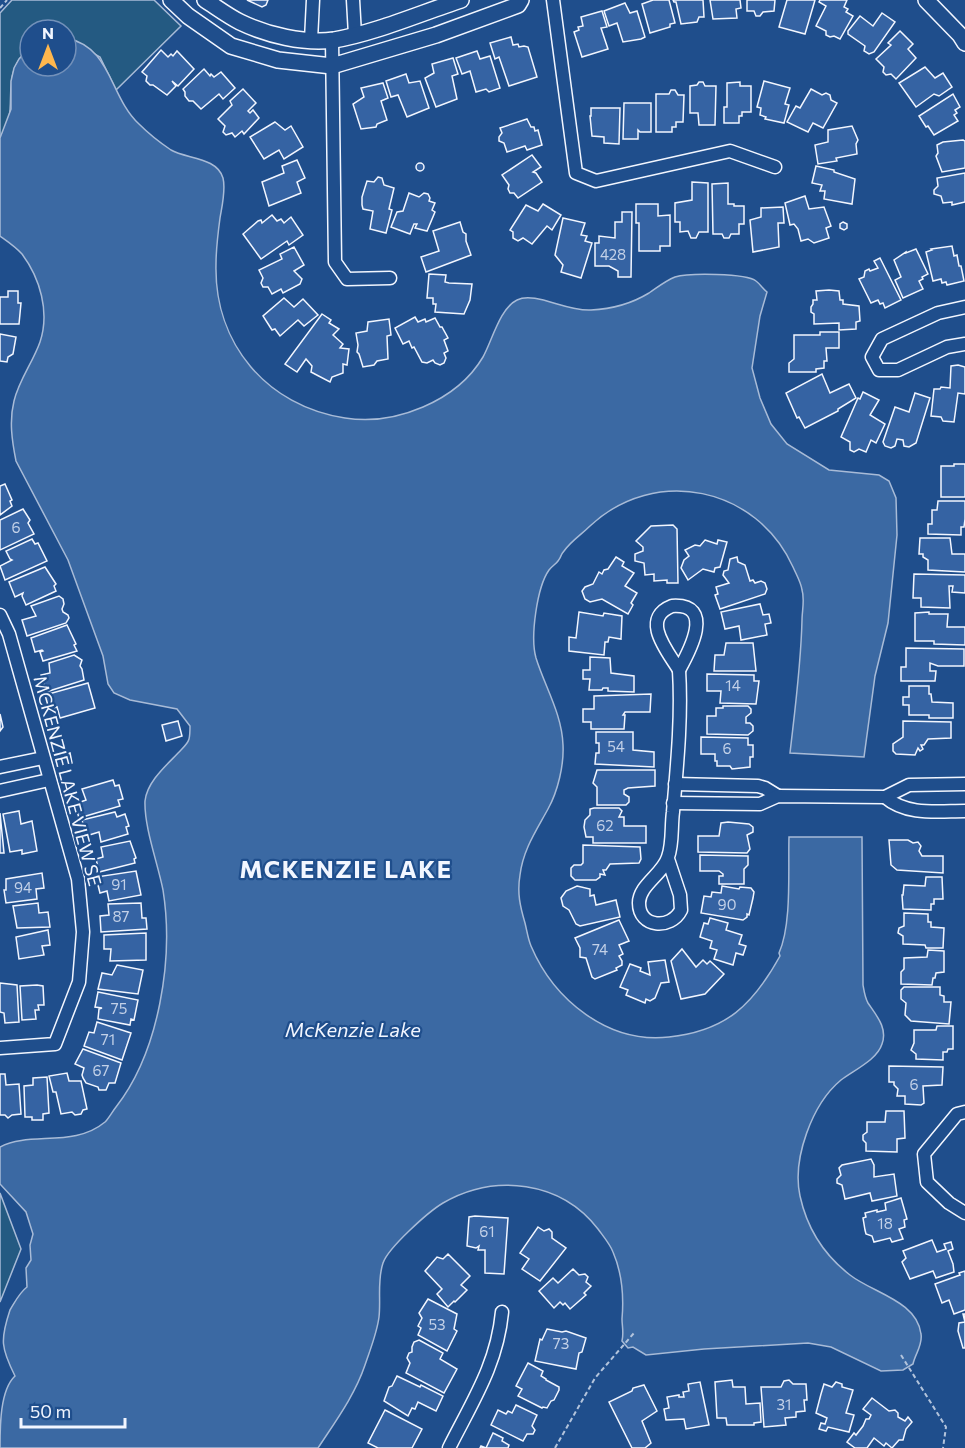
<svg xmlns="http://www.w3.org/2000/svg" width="965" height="1448" viewBox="0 0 965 1448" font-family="Commissioner,sans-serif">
<rect width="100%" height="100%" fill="#1f4e8c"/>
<g fill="#245a82" stroke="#a8bbd7" stroke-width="1.5">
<path d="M 12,0 L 154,0 L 181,26 L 116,90 L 100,57 L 66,38 L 66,30 L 30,30 L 30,47 C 24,54 17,60 14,70 C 6,92 17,117 0,138 L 0,13 Z"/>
<polygon points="0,1193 21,1249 0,1302"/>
</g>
<path fill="#3b69a3" stroke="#a8bbd7" stroke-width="1.5" d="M 66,38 C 112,47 109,96 139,124 C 149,134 159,142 171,150 C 186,159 217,157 223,178 C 226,190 222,206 220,218 C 218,233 216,249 216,264 C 214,344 267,406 345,418 C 395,426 457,401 483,357 C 492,341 500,308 517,300 C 535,291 567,312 591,310 C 612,309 631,304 649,293 C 658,287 665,281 675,277 C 688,273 746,273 756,281 C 760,284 763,289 767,292 L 760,316 L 752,368 L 760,398 L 771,424 L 787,444 L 829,470 L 879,475 L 889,481 L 896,498 L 897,535 L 888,623 L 875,676 L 864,757 L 790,753 C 795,709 801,665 802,620 C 802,611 805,599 802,590 C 801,582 796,574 793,567 C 757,487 655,465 590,526 C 582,534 571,541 564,551 C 559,557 563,554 558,561 C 556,564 552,566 549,570 C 537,587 530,637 536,658 C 545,687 562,714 563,745 C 564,765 558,791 548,809 C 536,831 523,850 520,875 C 517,893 520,906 525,923 C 527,931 528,939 531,946 C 554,1000 608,1044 669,1037 C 726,1031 753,1005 780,956 L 779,953 C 792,924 788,870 789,837 L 862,837 L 863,985 C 864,991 865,998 868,1003 C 876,1015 888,1028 882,1044 C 877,1060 854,1070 841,1080 C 812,1104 792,1159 800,1196 C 807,1228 824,1255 850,1275 C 873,1293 917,1301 921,1334 C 923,1345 915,1354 913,1364 L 903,1370 L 881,1371 L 831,1347 L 808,1343 L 704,1349 L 646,1355 L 633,1347 L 628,1348 L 622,1341 C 624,1333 622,1326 622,1319 C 624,1296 622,1273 613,1252 C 610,1244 603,1236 598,1229 C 561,1181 495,1173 443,1203 C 428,1212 388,1248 383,1263 C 377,1280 381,1300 379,1317 C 377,1333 370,1350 365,1365 C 355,1395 335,1422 318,1448 L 0,1448 C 0,1426 0,1390 15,1376 C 1,1348 0,1340 10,1310 C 15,1302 19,1293 27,1287 L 26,1268 L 31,1260 L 30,1245 L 33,1234 L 26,1212 L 0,1184 L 0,1147 C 30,1131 74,1148 105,1122 C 109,1118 112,1112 116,1107 C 159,1052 174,959 163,890 C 158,864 144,827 145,801 C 147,781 168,764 181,750 C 184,747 188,743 189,739 C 190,735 190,730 190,726 L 177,709 L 130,700 L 114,693 L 108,684 L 103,656 L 68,560 L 16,461 C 12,441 9,421 14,401 C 19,380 33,362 40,342 C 50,312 40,278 22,254 C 16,247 7,241 0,236 L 0,138 L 11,109 L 11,81 L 14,68 L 19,59 L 30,47 L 30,66 L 66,66 Z"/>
<g fill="#3563a3" stroke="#f2f6ff" stroke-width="1.5">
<polygon points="247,0 268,0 266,5 262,7"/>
<polygon points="669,0 675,23 670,24 670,27 650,33 642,4 653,0"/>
<polygon points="673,0 703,0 704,17 699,17 697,22 681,24 676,2 674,2"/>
<polygon points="710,0 740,0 741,8 736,9 737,18 713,19"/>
<polygon points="747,0 775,0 774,11 763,12 760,16 756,16 754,11 747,11"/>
<polygon points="787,0 815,0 805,34 779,27"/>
<polygon points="820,0 847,0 844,7 848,9 846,12 853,16 840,39 834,36 830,37 826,35 826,31 816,26 826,6 819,2"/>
<polygon points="625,3 630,13 637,11 645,37 641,39 623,42 617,23 609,26 604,11"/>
<polygon points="602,11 607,27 601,28 608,49 582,57 574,32 579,30 578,27 583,26 581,17"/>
<polygon points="882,13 895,22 874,52 869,54 864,51 865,46 848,34 848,31 860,16 873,26"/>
<polygon points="900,31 913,44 908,49 916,58 896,79 891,74 886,75 883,72 884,67 876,59 891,45 888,43"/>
<polygon points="511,37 513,45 518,44 519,47 524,46 528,47 537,77 509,86 499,57 495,59 490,43"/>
<polygon points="161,50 168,57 171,54 173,56 177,51 194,69 178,86 172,81 176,86 167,95 153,85 150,85 146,81 147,76 142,72"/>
<polygon points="477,51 480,59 490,56 500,88 489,92 486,89 476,92 470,71 462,74 456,58"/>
<polygon points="453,58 458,74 452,76 457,99 436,107 425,78 434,73 432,64"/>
<polygon points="925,67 935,78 943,73 952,87 939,96 934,94 916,107 899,83"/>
<polygon points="204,69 210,76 211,74 214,77 221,72 235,88 223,99 219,94 201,109 193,101 189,101 185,96 185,92 183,89"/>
<polygon points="406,74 409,83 420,81 429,108 407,117 398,95 391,97 386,81"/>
<polygon points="764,81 790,88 785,104 789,105 784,123 765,119 766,117 760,115 761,108 757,107"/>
<polygon points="699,82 703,82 705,86 716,86 715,125 699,125 698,113 690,113 690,86 697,85"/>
<polygon points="740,82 740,86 751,86 751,112 742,112 742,116 739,116 739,123 724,123 724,107 727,107 727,83"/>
<polygon points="383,83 388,98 381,101 387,120 377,124 376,127 361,129 353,104 364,97 361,88"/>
<polygon points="243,89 256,103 248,111 250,113 253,110 259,118 244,134 242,131 235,137 232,133 226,135 223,132 225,126 218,119 232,105 230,101"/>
<polygon points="811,89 822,95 826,93 830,95 831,100 837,103 823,128 813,123 808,132 787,122 796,106 800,108"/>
<polygon points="671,90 675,90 678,95 684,95 683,122 676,122 676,127 672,127 672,132 656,132 656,94 669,94"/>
<polygon points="953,94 960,107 955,110 957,113 954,115 958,121 934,135 928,126 926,127 919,116"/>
<polygon points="624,103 651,103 651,132 640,132 638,130 638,139 623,139"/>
<polygon points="591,108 620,108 619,144 604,143 604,137 592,136 590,116 591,116"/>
<polygon points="527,119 531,127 534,127 535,131 538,130 542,145 527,150 525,146 507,152 504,143 499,141 499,137 502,133 500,128"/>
<polygon points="275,122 285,130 291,126 303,147 284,159 279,150 264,159 250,137"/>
<polygon points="852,126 858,140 856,144 857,154 836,158 837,161 818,164 815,145 828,142 828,130"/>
<polygon points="963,140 965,141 965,168 942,172 936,156 938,153 937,145 943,142"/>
<polygon points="532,155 541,167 533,172 536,173 542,182 518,198 514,193 510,193 508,189 509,185 502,175"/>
<polygon points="297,160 305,178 297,182 301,193 269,206 262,182 284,173 282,166"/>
<circle cx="420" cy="167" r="4"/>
<polygon points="816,166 834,170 834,172 855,179 852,204 824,199 825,191 820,191 822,185 812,183"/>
<polygon points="965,173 965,202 952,205 952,202 943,203 941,196 934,194 934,190 938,186 937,178"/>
<polygon points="378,177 382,178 384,185 394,188 389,209 392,210 386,233 370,229 373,211 363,209 362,205 362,197 367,181 374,182"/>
<polygon points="692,182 708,183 708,232 699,232 696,238 691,238 688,231 680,232 680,222 675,222 675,203 692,200"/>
<polygon points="728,183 728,204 734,204 734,206 744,206 744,224 739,224 739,234 731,234 729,238 724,238 722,234 713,234 712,184"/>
<polygon points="409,193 419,197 424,193 428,194 430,198 429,201 435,203 432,210 435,212 427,231 415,228 417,224 414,224 410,234 391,227 397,212 403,211"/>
<polygon points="805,196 809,209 824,207 831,226 826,228 829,238 814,243 808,239 801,241 798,229 794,224 790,225 785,203"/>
<polygon points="543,204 561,215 552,230 547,226 532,244 523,238 518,241 513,238 513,232 510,230 526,205 538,211"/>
<polygon points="636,204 658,204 658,216 670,215 670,246 660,246 660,251 639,251 639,223 636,223"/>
<polygon points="783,207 784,223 778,223 779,247 753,252 750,220 761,217 761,208"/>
<polygon points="622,212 632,212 631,277 618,277 618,271 609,266 595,266 595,243 599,243 599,236 615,238 615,222 622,222"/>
<polygon points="272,215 277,221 281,219 284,223 291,217 303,235 289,245 287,241 261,259 243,234 258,221 261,220 262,223"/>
<polygon points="563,218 585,223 581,235 587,236 585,241 592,243 581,278 561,272 563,265 555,255"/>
<polygon points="460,222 463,232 466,234 466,241 471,255 426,272 421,257 439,251 433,231"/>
<polygon points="843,222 847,224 847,228 844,230 840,228 840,224"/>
<polygon points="952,246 954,256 957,255 959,266 961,266 964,281 947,285 946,282 942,283 941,279 933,281 926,252 932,250 931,249"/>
<polygon points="294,247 304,265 294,271 302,279 300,284 283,293 281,289 272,294 268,287 263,287 261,283 263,278 259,270 282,259 280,254"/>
<polygon points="916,249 928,274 922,277 923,279 919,281 923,289 903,298 895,280 901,277 894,260 906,252 906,253"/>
<polygon points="880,258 901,300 885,308 883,303 880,304 878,300 871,303 859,279 864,277 865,271 869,269 870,271 878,268 874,261"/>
<polygon points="429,274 446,275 445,282 449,283 472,284 470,300 464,314 435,312 436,304 433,304 433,298 427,298"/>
<polygon points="829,290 839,291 840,300 843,300 843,304 859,306 860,321 856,322 856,329 839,330 839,323 814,324 814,314 811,312 811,307 813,304 813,300 817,300 816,291"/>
<polygon points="8,291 18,291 18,303 21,303 19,324 0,324 0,297 8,297"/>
<polygon points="284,298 294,307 303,299 318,315 304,326 298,320 280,336 275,329 272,330 263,316"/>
<polygon points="322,314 331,320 329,323 339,329 333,335 343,344 340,348 349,349 347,365 343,364 343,373 332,377 330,382 311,372 312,366 306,359 297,372 285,364"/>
<polygon points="415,317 418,322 425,319 426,322 435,318 440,327 442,327 448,338 444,340 448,351 444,353 446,358 444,363 440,365 435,363 433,360 427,363 422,362 414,347 412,348 409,341 403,344 395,328"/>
<polygon points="389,319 391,335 387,336 388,359 377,361 374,365 363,367 359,354 357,352 358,345 356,333 367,331 368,322"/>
<polygon points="820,332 839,332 839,348 826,348 827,361 824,361 824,368 816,369 816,372 789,372 789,363 794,359 794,335 820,335"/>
<polygon points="0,334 16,337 13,354 8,357 7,362 0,361"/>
<polygon points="958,365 965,367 965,394 958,393 954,422 943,421 941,417 931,416 934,389 940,389 941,387 950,388 951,366"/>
<polygon points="822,374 830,393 849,384 856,398 838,409 838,411 805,428 799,417 797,418 786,393"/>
<polygon points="863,392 879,400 870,415 885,424 876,443 871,440 866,452 859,449 854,452 850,450 850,442 841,437 858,398 860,399"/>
<polygon points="915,393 930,398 916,443 909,447 904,446 903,440 897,439 895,446 891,448 885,446 883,442 895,407 909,412"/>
<polygon points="954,464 965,464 965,497 941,497 941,466 954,466"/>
<polygon points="5,484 12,500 10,501 12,506 0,515 0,486"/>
<polygon points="938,501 965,501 965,519 964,527 961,527 961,535 928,534 928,524 932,524 932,510 937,510"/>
<polygon points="23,509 30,520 28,523 34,534 0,550 0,520"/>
<polygon points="673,525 677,529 678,583 667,583 667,580 654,581 654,574 645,575 644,563 635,561 635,554 643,551 643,547 636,541 651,526"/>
<polygon points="920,538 950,538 952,554 965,554 965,572 928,570 928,560 923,557 923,554 919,554"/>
<polygon points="32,539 35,544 38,543 47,561 5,580 0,566 12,560 10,559 6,551"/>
<polygon points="705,540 717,544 718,540 727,542 720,567 715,568 714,572 703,569 688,580 681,568 684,560 689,556 685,550 695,545 700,546"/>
<polygon points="616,557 624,562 622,566 634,573 625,586 637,593 631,603 633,605 628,614 602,599 590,602 585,599 582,591 585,587 593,584 599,572 602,574 604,570 608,569"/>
<polygon points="737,557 738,562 745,565 750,581 753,580 755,583 761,581 765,583 767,589 765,594 720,609 715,595 718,594 716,587 729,583 723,575 724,571 728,570 730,559"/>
<polygon points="45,567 56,584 54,586 56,591 26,605 22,596 23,593 15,597 9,582"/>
<polygon points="914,574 965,575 965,593 952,592 953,586 949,586 950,608 921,607 921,598 913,598"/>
<polygon points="59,596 63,599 64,604 62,609 63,612 68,615 69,618 66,623 27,636 22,620 36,616 31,606"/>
<polygon points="760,604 763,615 769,614 771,623 765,624 767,635 741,640 739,626 725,629 721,612"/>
<polygon points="579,612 603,616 604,613 622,616 621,639 609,637 608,642 605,642 604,655 569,651 569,637 576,638"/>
<polygon points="929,612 929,614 948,614 947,627 965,627 965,645 934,644 934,641 915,641 915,613"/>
<polygon points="67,625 76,644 74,645 77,651 43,661 40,652 43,651 42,650 35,652 31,638"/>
<polygon points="726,643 753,643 756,671 714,671 715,655 724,655"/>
<polygon points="906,648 964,649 964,666 938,666 930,663 930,671 936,671 935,681 901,681 901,667 906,667"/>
<polygon points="74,655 82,660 80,666 82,669 84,680 46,692 41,675 50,673 49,663"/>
<polygon points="590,657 610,658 611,673 634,676 634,692 608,691 608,688 603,688 602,690 589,690 590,679 583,679 583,670 590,670"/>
<polygon points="707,674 754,675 754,681 759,681 756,704 720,703 721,691 707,691"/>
<polygon points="88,683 95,708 60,718 57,707 49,709 45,695"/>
<polygon points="909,686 929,686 929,694 931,694 932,702 953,703 953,718 929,718 929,715 909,715 909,705 903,705 903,697 909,697"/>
<polygon points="651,694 650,712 625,712 623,715 625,715 624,729 591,729 591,722 583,722 583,709 594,709 594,696"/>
<polygon points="723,706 748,706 751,709 751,713 746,717 746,723 750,723 753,726 753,731 748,735 707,734 707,716 716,716 716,708 723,708"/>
<polygon points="0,714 3,727 0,731"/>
<polygon points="178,721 182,736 166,741 162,725"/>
<polygon points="903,721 951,722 951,738 928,739 924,745 921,745 923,749 920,751 918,748 915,755 896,754 893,751 893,744 903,737"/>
<polygon points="596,732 633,732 633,750 654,752 654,767 595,764 596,753 599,753 599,743 596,743"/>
<polygon points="701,737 748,738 748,745 753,745 753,757 750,757 750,767 732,769 730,766 717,766 717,761 715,761 715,754 701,754"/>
<polygon points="70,753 72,763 63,765 61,756"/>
<polygon points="597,770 655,770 655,786 628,788 624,790 624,794 629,797 629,802 626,805 597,805 597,787 593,783"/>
<polygon points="113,780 115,786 119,785 123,799 118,800 120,806 79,818 75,804 86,800 82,789"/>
<polygon points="594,808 619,808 622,811 619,817 624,817 624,826 646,826 646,843 593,843 593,837 586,837 584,827 585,820 590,815 590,809"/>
<polygon points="19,811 21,824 32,821 37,851 22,854 22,850 10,852 3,814"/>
<polygon points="115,812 117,817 125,814 129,826 126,827 128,834 101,842 99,832 86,836 82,820"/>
<polygon points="0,813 4,853 0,853"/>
<polygon points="728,822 749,824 753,827 753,832 747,835 750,849 747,853 698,852 698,836 719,836 721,823"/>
<polygon points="889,840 908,840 913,843 918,842 921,846 919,851 922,856 943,856 943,873 897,870 891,865"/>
<polygon points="130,841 136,858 134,859 135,863 99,872 96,859 103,857 101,847"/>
<polygon points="583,845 640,847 641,859 639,863 610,864 606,870 603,870 605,875 600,874 600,877 596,880 575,880 571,876 571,868 574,865 581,865 583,863"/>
<polygon points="700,855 748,856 748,865 744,869 744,884 719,884 719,876 723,876 723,874 719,871 700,871"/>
<polygon points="136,871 141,895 109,901 107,891 100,893 96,877"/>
<polygon points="42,873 44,888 36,889 37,899 6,903 4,890 6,890 6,879"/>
<polygon points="926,877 942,877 943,899 934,899 934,904 931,904 931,910 903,909 902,895 903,895 904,885 925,886"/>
<polygon points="577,886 590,889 590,896 594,895 596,905 616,900 620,917 580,926 576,924 569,910 563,906 561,898 566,891"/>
<polygon points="722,886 739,889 740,887 751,888 754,892 753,898 749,915 747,914 747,917 743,920 701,913 704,896 711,897 712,892 721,893"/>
<polygon points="38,903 39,913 48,912 50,927 17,928 13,906"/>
<polygon points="141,903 142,918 146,918 147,929 101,932 100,916 109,915 108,904"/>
<polygon points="904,913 928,914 928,922 931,922 931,927 944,928 943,948 926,948 925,945 903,944 903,936 898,933 899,928 904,926"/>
<polygon points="710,918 728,923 726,930 742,935 739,944 746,946 743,955 736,953 733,965 714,959 717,950 710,948 712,941 700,937 704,923 708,924"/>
<polygon points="619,920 629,941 619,945 623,954 619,956 622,961 622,965 616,968 617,970 595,979 592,977 586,958 580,957 580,948 575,938"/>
<polygon points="48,930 50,945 42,946 44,955 19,959 16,937"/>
<polygon points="146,933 146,960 110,961 111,949 104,949 104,935"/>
<polygon points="682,949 696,967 703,960 707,964 710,961 724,974 705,994 681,999 671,961"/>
<polygon points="928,950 944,951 944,972 936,973 935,978 933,978 932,985 901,984 901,972 904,969 904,958 927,957"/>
<polygon points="665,960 669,982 661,983 655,998 650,1001 646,999 645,1003 626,995 628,990 620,987 630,964 641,968 640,971 650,975 648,962"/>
<polygon points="117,965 143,970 138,994 98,989 102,973 112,975"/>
<polygon points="0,983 17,985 19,1022 5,1023 4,1013 0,1012"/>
<polygon points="37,985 43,986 44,1005 38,1005 39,1010 35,1010 36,1019 22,1020 20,986"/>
<polygon points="904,987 940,987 940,995 944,996 944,1002 951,1002 949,1024 911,1021 905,1015 906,1003 901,999 901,990"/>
<polygon points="98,992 138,1000 134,1020 131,1019 130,1025 98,1019 99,1009 102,1008 95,1007"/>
<polygon points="97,1022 131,1033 122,1060 84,1046 89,1032 94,1033"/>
<polygon points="937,1026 953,1026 953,1049 948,1049 947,1052 943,1052 943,1060 916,1059 916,1054 911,1050 914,1043 914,1030 936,1030"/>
<polygon points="83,1049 121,1063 115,1083 109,1083 106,1090 99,1090 98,1087 86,1083 83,1078 82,1075 84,1068 75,1064"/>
<polygon points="889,1066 943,1067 942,1085 923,1086 924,1103 921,1105 905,1104 905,1096 897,1096 898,1089 894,1085 894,1082 889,1082"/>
<polygon points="67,1073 69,1081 81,1081 87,1109 83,1110 81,1114 75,1115 72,1112 61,1114 56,1092 53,1092 49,1076"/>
<polygon points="0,1074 5,1074 6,1085 19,1084 21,1114 12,1115 8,1118 5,1115 0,1115"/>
<polygon points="47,1077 49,1113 43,1114 43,1120 32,1120 32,1117 25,1117 24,1086 33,1085 33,1078"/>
<polygon points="886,1111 904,1111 905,1138 897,1139 897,1152 866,1151 866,1143 863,1140 863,1135 867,1132 867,1122 885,1122"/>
<polygon points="871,1159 874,1165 874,1177 894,1174 897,1196 872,1201 870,1193 845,1199 842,1185 837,1183 837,1179 841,1175 839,1168 842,1165"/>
<polygon points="901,1198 907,1219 904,1220 905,1227 899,1229 903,1239 892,1242 890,1238 874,1242 872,1236 866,1234 865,1230 863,1218 866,1217 865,1213 877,1210 877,1212 886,1210 885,1203"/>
<polygon points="475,1216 508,1218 504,1274 485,1273 485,1250 478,1250 479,1246 476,1248 467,1246 469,1217"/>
<polygon points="538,1227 544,1231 549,1229 552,1232 552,1238 566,1248 540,1281 522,1269 529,1259 520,1253"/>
<polygon points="932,1240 937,1252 946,1249 944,1244 951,1242 953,1249 948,1251 953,1264 954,1272 936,1278 933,1271 910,1279 902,1262 906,1258 903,1251"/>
<polygon points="448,1254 470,1276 461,1285 467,1290 455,1302 454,1301 448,1307 437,1294 442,1289 425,1271 437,1257 443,1259"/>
<polygon points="573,1269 579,1275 585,1274 588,1277 586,1282 591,1286 584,1293 586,1295 570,1309 565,1303 563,1305 560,1302 554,1308 539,1291 553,1278 558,1283"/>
<polygon points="965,1271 965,1310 954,1314 949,1300 942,1303 935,1284 960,1275 959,1273"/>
<polygon points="428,1299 457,1314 454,1329 457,1331 447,1351 418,1335 421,1328 418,1326 422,1318 419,1313"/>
<polygon points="963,1314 965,1314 965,1348 963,1348 958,1331 959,1323 965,1322"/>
<polygon points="547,1329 562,1332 566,1331 586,1338 582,1352 579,1353 576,1369 535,1361 540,1339 542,1340"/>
<polygon points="419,1340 443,1353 440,1359 457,1369 444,1393 406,1373 410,1363 407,1358 409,1353 412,1352 412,1347 414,1342"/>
<polygon points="528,1363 543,1371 541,1376 546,1379 546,1380 559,1387 559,1390 554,1400 551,1401 547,1408 543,1407 542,1408 518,1396 522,1389 516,1386"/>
<polygon points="397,1376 420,1387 421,1385 443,1396 436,1411 418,1402 415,1409 412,1408 408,1416 384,1401 389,1387 392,1386"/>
<polygon points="732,1380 733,1387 745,1387 746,1404 760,1403 761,1422 754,1423 754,1425 727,1425 726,1418 717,1418 715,1382"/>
<polygon points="789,1380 793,1384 806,1384 807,1400 804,1400 805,1411 796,1412 796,1417 785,1418 786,1425 764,1427 761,1387 781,1387 784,1381"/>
<polygon points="700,1382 709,1425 686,1429 684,1419 666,1420 664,1409 669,1408 667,1397 679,1395 679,1397 684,1397 683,1392 689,1391 688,1384"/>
<polygon points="836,1382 842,1384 842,1387 853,1390 846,1413 854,1415 849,1432 828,1427 826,1431 819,1429 821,1423 825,1424 827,1418 816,1413 821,1394 824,1384 832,1387"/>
<polygon points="644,1385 657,1411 642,1421 651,1443 645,1448 632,1448 609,1402 632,1391 633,1388"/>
<polygon points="872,1398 889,1411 895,1410 898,1413 898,1417 905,1421 908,1417 912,1422 906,1429 903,1440 899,1440 892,1448 886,1443 884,1446 874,1438 867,1448 855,1448 847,1442 854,1433 856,1435 863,1426 866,1419 869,1419 871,1415 863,1409"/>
<polygon points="516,1405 537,1415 532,1426 535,1430 533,1434 527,1434 523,1441 491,1425 498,1410 506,1414 508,1411 512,1413"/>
<polygon points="385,1410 422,1429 412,1448 378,1448 368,1443"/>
<polygon points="493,1433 503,1438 502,1441 509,1445 508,1448 480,1448 481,1446 486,1448"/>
</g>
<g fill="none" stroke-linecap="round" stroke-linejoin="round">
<defs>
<g id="minor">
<polyline points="353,0 355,35"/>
<polyline points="553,0 576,173 596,181 730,151 775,167"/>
<polyline points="311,40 313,0"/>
<polyline points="332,40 335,262 347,279 390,278"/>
<polyline points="965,307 938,313 882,339 872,357 879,370 898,370 947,347 965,344"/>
<path d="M 672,606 C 716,603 689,652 679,670 C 669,653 639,619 672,606 Z"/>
<polyline points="0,615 9,634 78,879 83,932 79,982 55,1044 0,1048"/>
<polyline points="0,767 43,758"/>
<polyline points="675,784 758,786 765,788 778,796"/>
<polyline points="0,791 49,780"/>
<path d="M 885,797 C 907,816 938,811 965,811"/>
<polyline points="673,803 760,804 778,796 885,797 909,785 965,784"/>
<path d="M 668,859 L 680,895 L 681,910 C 671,930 639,928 639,903 C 639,885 663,874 668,857 C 673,844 671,826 673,812 C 677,766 682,717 679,670"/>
<polyline points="965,1112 957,1114 924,1154 927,1182 949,1203 965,1213"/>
<path d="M 449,1448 C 472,1402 497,1365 502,1312"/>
</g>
<g id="tertiary">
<polyline points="171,0 188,16 231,46 278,60 332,66 436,35 518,5 521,0"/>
<path d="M 205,0 C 216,7 228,16 240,22 C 267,35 304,44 334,40 C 375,33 421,13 461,0"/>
<polyline points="926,0 960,35 965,43"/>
</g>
</defs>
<use href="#minor" stroke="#f2f6ff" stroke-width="15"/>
<use href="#tertiary" stroke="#f2f6ff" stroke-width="18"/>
<g stroke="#b3c4dc" stroke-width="2" stroke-dasharray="4.5 3" stroke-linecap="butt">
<polyline points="0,8 7,0"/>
<polyline points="901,1355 946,1427 943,1448"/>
<polyline points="555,1448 595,1378 634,1333"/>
</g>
<use href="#minor" stroke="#1f4e8c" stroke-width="12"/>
<use href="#tertiary" stroke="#1f4e8c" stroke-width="15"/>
</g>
<g text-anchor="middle" stroke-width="4.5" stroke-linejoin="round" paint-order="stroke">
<g font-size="15" fill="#c3d1e8">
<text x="613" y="260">428</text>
<text x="16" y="533">6</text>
<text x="733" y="691">14</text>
<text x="616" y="752">54</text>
<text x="727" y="754">6</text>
<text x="605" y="831">62</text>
<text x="119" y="890">91</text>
<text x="23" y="893">94</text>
<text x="727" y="910">90</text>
<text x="121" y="922">87</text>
<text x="600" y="955">74</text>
<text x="119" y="1014">75</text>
<text x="108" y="1045">71</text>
<text x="101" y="1076">67</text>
<text x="914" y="1090">6</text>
<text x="885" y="1229">18</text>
<text x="487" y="1237">61</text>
<text x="437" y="1330">53</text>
<text x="561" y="1349">73</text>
<text x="784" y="1410">31</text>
</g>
<g font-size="18" fill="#f2f6ff" stroke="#1f4e8c">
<text transform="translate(67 781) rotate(75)" y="6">MCKENZIE LAKE VIEW SE</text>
</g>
<g font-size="20" font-style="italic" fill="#f2f6ff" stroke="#1f4e8c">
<text x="353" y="1037">McKenzie Lake</text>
</g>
<g font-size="24" font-weight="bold" letter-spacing="1.5" fill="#f2f6ff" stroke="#1f4e8c">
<text x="346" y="878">MCKENZIE LAKE</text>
</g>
</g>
<g transform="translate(48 48)"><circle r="28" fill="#1f4e8c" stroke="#7391ba" stroke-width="1.5"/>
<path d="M0-4.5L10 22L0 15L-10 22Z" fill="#ffb74d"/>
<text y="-9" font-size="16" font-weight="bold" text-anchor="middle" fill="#f2f6ff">N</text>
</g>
<path d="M21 1418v9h104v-9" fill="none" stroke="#f2f6ff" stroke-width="3"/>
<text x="30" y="1418" font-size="18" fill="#f2f6ff" stroke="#1f4e8c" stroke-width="4.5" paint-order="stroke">50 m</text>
</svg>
